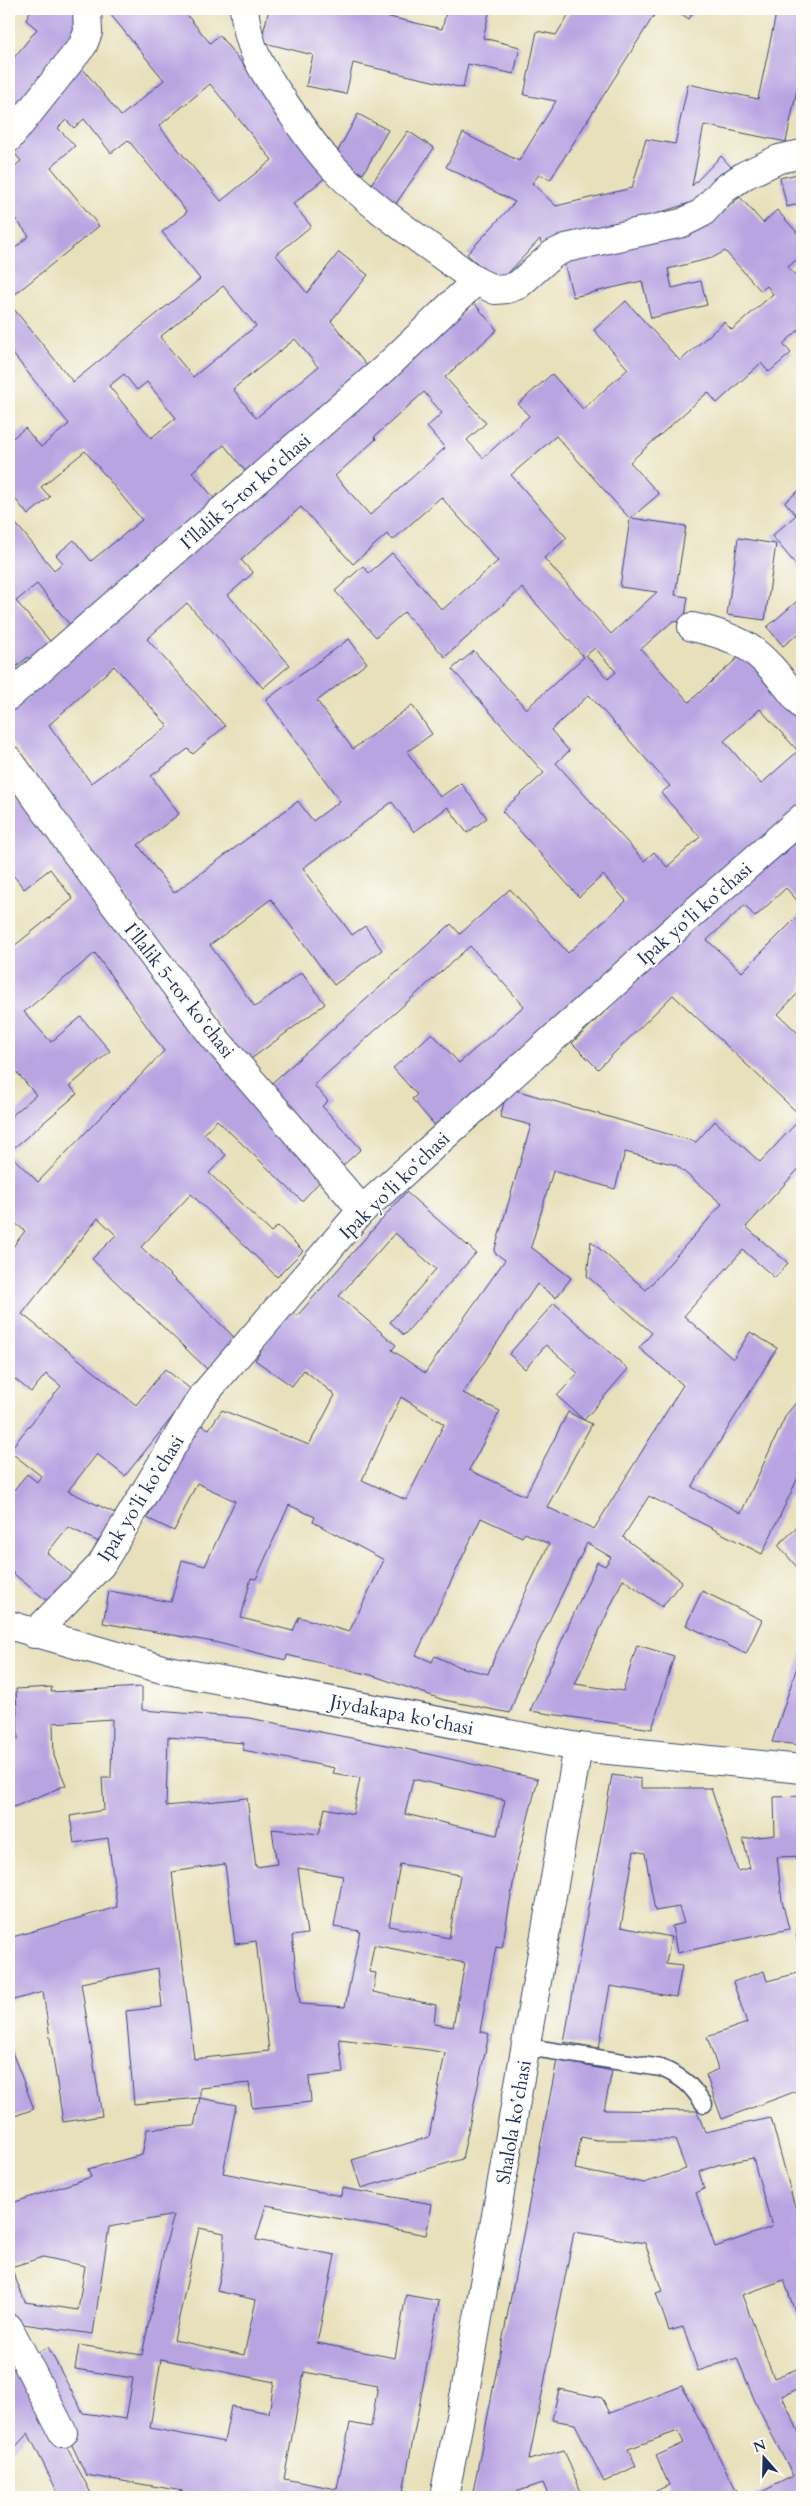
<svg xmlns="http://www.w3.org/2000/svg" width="811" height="2506" viewBox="0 0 811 2506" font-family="Cardo,serif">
<rect width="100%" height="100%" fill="#fdfcf7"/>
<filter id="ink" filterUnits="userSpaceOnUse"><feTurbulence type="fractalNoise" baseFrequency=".02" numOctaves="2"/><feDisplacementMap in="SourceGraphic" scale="10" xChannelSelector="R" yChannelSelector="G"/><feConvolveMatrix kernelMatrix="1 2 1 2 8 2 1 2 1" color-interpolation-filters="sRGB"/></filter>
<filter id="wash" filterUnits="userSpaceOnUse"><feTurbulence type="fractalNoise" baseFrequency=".0096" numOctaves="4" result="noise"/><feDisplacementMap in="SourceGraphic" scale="20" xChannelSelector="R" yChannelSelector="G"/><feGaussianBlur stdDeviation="1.12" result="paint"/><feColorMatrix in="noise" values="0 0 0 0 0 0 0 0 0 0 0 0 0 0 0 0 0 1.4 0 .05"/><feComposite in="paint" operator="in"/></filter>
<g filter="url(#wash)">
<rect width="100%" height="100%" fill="#e8e0bb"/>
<g id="blocks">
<g fill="#b9a4e2" fill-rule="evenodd">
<polygon points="31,9 75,9 81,34 9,123 9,64 37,29 26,20"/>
<path d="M 106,9 L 182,9 L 210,43 L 219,35 L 331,173 L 293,204 L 311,226 L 276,255 L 307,293 L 339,252 L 368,275 L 331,321 L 371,371 L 247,473 L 224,445 L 192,472 L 219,504 L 70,625 L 37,584 L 16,601 L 54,646 L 33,663 L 28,657 L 9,673 L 9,531 L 17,525 L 54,570 L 63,563 L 56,555 L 74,540 L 91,561 L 142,520 L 85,451 L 41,487 L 50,497 L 28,515 L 9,491 L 9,441 L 25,428 L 41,447 L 69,424 L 9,349 L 9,303 L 73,382 L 200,279 L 162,232 L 187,212 L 128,140 L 111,153 L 84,119 L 74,128 L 66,120 L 58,128 L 75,146 L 51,167 L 99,226 L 9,299 L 9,253 L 29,236 L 9,211 L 9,171 L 21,161 L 11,149 L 79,64 L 121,116 L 164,80 ZM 210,84 L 272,160 L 221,201 L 159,126 ZM 223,286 L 256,326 L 193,377 L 160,337 ZM 295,339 L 318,367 L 256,418 L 233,389 ZM 124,374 L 137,390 L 147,382 L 176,418 L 151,438 L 109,386 Z"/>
<polygon points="269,9 354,9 442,29 447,9 490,9 483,38 520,47 514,74 468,64 463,88 353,63 346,94 306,86 313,55 261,42"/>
<polygon points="572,9 658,9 550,180 540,174 532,183 556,206 632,188 646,139 675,144 688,84 758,99 777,9 802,9 802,65 786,142 704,125 692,186 721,156 731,167 696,201 661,212 658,224 543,250 540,239 499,283 467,254 515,202 446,167 463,133 519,161 556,101 524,95 537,31 556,35"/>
<polygon points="673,9 695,9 689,19"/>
<polygon points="358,114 388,130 363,174 334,158"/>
<polygon points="408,131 434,148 395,205 369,187"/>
<polygon points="802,173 802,203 787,207 780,178"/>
<path d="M 740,197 L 763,223 L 777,210 L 802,238 L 802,255 L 788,267 L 802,283 L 802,327 L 783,344 L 791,353 L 769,372 L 761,363 L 717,403 L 708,392 L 630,462 L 659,494 L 631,518 L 686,526 L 675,595 L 688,597 L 684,623 L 673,621 L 641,649 L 689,702 L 743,653 L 802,719 L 802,806 L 438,1129 L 412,1099 L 417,1095 L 393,1068 L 432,1033 L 459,1063 L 524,1006 L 470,946 L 314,1085 L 328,1101 L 322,1106 L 361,1149 L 337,1171 L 265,1089 L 451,924 L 460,934 L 510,889 L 568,953 L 626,901 L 603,875 L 579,897 L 502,811 L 544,773 L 452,669 L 474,651 L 526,709 L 584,657 L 522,588 L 445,657 L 404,612 L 376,637 L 335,591 L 363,566 L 369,573 L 392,553 L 442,610 L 498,561 L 441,497 L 393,540 L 387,534 L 353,564 L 301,507 L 241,560 L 253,573 L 228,595 L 290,665 L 263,688 L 187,603 L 147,639 L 225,726 L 193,754 L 188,749 L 151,776 L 179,814 L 138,845 L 174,893 L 298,801 L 313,821 L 340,801 L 266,700 L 349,639 L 367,663 L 317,701 L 353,749 L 412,705 L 432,734 L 407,752 L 440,797 L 461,783 L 487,818 L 467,833 L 448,807 L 414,832 L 392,802 L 303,868 L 352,935 L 365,926 L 382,950 L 334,985 L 271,899 L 210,945 L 255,1007 L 302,972 L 325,1004 L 247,1062 L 9,739 L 9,713 L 191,555 L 474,303 L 497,330 L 445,377 L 486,423 L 467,440 L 483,458 L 529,416 L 518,404 L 552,374 L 583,409 L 628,369 L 594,330 L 626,301 L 680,361 L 724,322 L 732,330 L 773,294 L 767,286 L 761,291 L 725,251 L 712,258 L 668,269 L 672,288 L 701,281 L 707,305 L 651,318 L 642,281 L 573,297 L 564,262 L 704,228 ZM 424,392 L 442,413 L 427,427 L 445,448 L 370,515 L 335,476 L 376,439 L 374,437 ZM 556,436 L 630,519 L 620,587 L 657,592 L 611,634 L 544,558 L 567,538 L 511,475 ZM 595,648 L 616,672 L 608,679 L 586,655 ZM 114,666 L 168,726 L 91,783 L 49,725 ZM 589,695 L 670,786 L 661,793 L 700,837 L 667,867 L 654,852 L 644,861 L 556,763 L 569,751 L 551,730 ZM 760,709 L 798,751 L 761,784 L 724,741 Z"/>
<polygon points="802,488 802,572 772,536 796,515 785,502"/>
<polygon points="738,538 776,544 765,620 727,615"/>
<polygon points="802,597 802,631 783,646 767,627"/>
<polygon points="9,776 324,1177 302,1201 217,1120 204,1134 226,1155 209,1173 271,1232 278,1226 303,1251 277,1277 191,1194 141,1247 236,1339 207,1369 92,1259 116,1235 98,1218 22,1314 136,1405 165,1369 193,1391 125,1476 97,1454 68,1491 115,1513 101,1543 68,1527 47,1553 74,1575 51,1604 9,1570 9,1496 27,1474 37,1482 41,1476 9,1451 61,1386 46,1374 31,1392 15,1379 9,1387 9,1331 13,1325 9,1321 9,1252 25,1231 9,1218 9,1154 38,1182 164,1051 95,953 24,1012 51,1042 81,1017 110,1051 70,1086 77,1094 9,1152 9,1118 36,1095 9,1063 9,950 73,899 50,869 24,889 10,871 9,872 9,841 16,836 9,829"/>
<path d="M 798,837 L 802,840 L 802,906 L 786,888 L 755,917 L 745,905 L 707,940 L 742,972 L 802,912 L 802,989 L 778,1014 L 802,1037 L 802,1165 L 746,1227 L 788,1263 L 775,1278 L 743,1250 L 684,1316 L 733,1359 L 750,1332 L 777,1348 L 692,1487 L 741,1513 L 786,1415 L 802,1395 L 802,1469 L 762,1554 L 649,1496 L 623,1537 L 682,1581 L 662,1607 L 623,1579 L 575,1684 L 623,1691 L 637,1645 L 674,1656 L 652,1729 L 530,1711 L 597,1562 L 605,1566 L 611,1557 L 587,1543 L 525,1670 L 510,1713 L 444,1700 L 371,1675 L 287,1655 L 286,1660 L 214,1642 L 103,1623 L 109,1591 L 171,1602 L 182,1560 L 205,1566 L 235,1501 L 197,1483 L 174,1531 L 147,1518 L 197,1423 L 209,1429 L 222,1410 L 309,1445 L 335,1395 L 304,1370 L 292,1386 L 255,1360 L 289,1309 L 297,1316 L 406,1192 L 476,1253 L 404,1335 L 390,1322 L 436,1269 L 395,1233 L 339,1296 L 396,1345 L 392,1350 L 425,1373 L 505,1260 L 494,1252 L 531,1125 L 500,1117 L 508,1088 L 696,1142 L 715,1121 L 760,1162 L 802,1117 L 673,995 L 598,1069 L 572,1043 L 774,849 L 783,856 ZM 625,1152 L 676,1165 L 722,1204 L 646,1290 L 591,1241 L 587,1276 L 652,1333 L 639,1348 L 683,1385 L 594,1529 L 547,1507 L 592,1424 L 584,1420 L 628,1369 L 554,1303 L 509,1354 L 525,1369 L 546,1345 L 578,1373 L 557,1396 L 584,1420 L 568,1412 L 525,1496 L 469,1470 L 500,1411 L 463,1393 L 537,1284 L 556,1298 L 571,1278 L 531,1247 L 553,1171 L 615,1189 ZM 401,1397 L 444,1424 L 406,1500 L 362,1480 ZM 289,1505 L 315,1517 L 313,1522 L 384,1560 L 349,1632 L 299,1617 L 293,1631 L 241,1618 L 251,1578 L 256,1579 ZM 481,1518 L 522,1537 L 525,1533 L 549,1544 L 495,1656 L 488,1674 L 459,1667 L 435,1656 L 432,1662 L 416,1655 Z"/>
<polygon points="802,1523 802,1573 778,1545"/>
<polygon points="702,1591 762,1620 746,1654 686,1625"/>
<polygon points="802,1652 802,1745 772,1742"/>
<path d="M 52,1687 L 51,1692 L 142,1687 L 142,1710 L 249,1718 L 397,1747 L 538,1779 L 517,1861 L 502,1948 L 496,1947 L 480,2031 L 489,2034 L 462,2159 L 361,2188 L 352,2160 L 429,2137 L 445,2053 L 429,2050 L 339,2039 L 343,2073 L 309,2077 L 311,2102 L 252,2108 L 249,2083 L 200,2088 L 200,2098 L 134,2104 L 126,2011 L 162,2007 L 158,1968 L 81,1983 L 102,2116 L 63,2122 L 43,1992 L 9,2001 L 9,1938 L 117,1907 L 108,1838 L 74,1843 L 70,1816 L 104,1810 L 102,1778 L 111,1778 L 112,1719 L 53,1723 L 54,1756 L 66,1785 L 9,1809 L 9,1744 L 18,1740 L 16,1689 ZM 168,1737 L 244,1743 L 243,1750 L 335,1768 L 333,1773 L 360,1778 L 353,1814 L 325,1808 L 319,1834 L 272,1829 L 277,1864 L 256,1867 L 247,1798 L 166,1806 ZM 413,1779 L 505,1800 L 497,1835 L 405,1814 ZM 225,1864 L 235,1944 L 256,1941 L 269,2051 L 194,2059 L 172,1872 ZM 400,1864 L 460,1875 L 449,1938 L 389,1926 ZM 298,1868 L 343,1876 L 334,1927 L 360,1931 L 345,2007 L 300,2004 L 292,1936 L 307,1934 ZM 374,1945 L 465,1963 L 453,2027 L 434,2024 L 436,2005 L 373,1992 L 376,1973 L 369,1972 Z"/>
<polygon points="612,1775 641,1779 641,1788 711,1788 738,1871 750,1868 743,1839 775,1835 774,1797 802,1796 802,1856 777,1857 782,1901 789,1929 677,1953 672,1926 684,1923 679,1907 655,1911 645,1853 634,1851 621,1927 671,1937 666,1964 682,1966 676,1997 610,1986 599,2048 564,2042"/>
<polygon points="802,1933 802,1961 801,1961 796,1934"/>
<polygon points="764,1971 767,1981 802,1972 802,2089 722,2119 706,2075 718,2069 707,2037 747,2023 733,1982"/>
<polygon points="9,2044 34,2109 9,2118"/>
<path d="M 557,2060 L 612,2071 L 604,2110 L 697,2111 L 705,2132 L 771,2118 L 802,2233 L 802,2332 L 784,2280 L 742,2295 L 774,2378 L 802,2367 L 802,2387 L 782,2396 L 802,2439 L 802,2497 L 752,2497 L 793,2476 L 757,2406 L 737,2358 L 698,2371 L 683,2327 L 669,2331 L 656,2293 L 662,2291 L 645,2243 L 574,2232 L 529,2460 L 564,2450 L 583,2497 L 549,2497 L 543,2483 L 501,2497 L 472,2497 ZM 581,2137 L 597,2140 L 675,2140 L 686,2169 L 644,2183 L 575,2169 ZM 753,2158 L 772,2227 L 715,2247 L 696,2193 L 704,2189 L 699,2172 L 717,2165 Z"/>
<path d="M 200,2098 L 236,2105 L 223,2173 L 341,2196 L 342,2188 L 432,2204 L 426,2235 L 266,2205 L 256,2240 L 335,2255 L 317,2343 L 395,2358 L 406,2295 L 439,2301 L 402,2497 L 182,2497 L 183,2491 L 86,2475 L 30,2356 L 48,2347 L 83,2413 L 126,2419 L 133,2378 L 75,2369 L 79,2345 L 142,2355 L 164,2250 L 174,2215 L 109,2227 L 93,2334 L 9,2322 L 9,2204 L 91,2177 L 88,2169 L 142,2155 L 147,2129 L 194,2126 ZM 199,2228 L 224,2233 L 224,2259 L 217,2291 L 256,2300 L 244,2355 L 174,2340 ZM 43,2257 L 85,2266 L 78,2310 L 25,2302 L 11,2267 ZM 161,2359 L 274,2382 L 269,2413 L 231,2406 L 224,2442 L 150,2428 ZM 304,2372 L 378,2385 L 371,2427 L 350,2423 L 337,2489 L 284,2479 Z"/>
<polygon points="9,2337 42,2400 93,2497 60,2497 28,2433 9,2454"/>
<polygon points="682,2386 740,2497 643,2497 669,2485 656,2456 684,2443 678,2431 628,2449 636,2466 604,2482 575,2424 552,2420 559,2389 602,2398 610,2413"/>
</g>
</g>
</g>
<g filter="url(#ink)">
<use href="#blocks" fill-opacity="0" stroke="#3a4a6c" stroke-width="1"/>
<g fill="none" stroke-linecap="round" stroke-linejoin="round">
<defs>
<path id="service" d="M 527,2047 L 661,2068 C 684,2078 690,2084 704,2104"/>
<g id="minor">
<path d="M 244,9 C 249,51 261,68 284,102 C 299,124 314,147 332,166 C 372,209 429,245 476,281 L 495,290 L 507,289 L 518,285 L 553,254 L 566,248 L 682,223 L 702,213 L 723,190 L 745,175 L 779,159 L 802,154"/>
<polyline points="9,138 83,45 88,32 87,9"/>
<path d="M 692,627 C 755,640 764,658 802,705"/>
<polyline points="9,696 383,370 476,281"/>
<polyline points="9,760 76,853 213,1036 362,1210"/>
<polyline points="34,1634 101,1565 201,1398 362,1210 694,912 802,818"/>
<polyline points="9,2328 63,2433"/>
<polyline points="444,2497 465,2392 578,1747"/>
</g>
<polyline id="tertiary" points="9,1625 162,1669 578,1747 802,1769"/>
</defs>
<use href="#service" stroke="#3a4a6c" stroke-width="19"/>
<use href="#minor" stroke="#3a4a6c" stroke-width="30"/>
<use href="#tertiary" stroke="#3a4a6c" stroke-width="30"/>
<use href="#service" stroke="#fff" stroke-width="16"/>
<use href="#minor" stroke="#fff" stroke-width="28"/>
<use href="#tertiary" stroke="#fff" stroke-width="28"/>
</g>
</g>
<g text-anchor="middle" stroke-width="4" stroke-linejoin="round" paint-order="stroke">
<g font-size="19" fill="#1b2f5e" stroke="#fdfcf7">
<text transform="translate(245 491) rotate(-41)" y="7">Iʻllalik 5-tor koʻchasi</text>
<text transform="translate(694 913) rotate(-41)" y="7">Ipak yoʻli koʻchasi</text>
<text transform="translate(180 990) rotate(52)" y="7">Iʻllalik 5-tor koʻchasi</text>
<text transform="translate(394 1185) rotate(-44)" y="7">Ipak yoʻli koʻchasi</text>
<text transform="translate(140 1498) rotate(-58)" y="7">Ipak yoʻli koʻchasi</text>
<text transform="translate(402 1714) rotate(11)" y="7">Jiydakapa ko'chasi</text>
<text transform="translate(513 2122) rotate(-80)" y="7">Shalola koʻchasi</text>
</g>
</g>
<rect width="811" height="2506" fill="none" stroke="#fdfcf7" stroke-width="30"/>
<g transform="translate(764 2458) rotate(340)" stroke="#fdfcf7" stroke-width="4" paint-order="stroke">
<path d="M0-4L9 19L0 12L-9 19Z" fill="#1b2f5e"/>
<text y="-8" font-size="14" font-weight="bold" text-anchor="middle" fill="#1b2f5e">N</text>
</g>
</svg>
